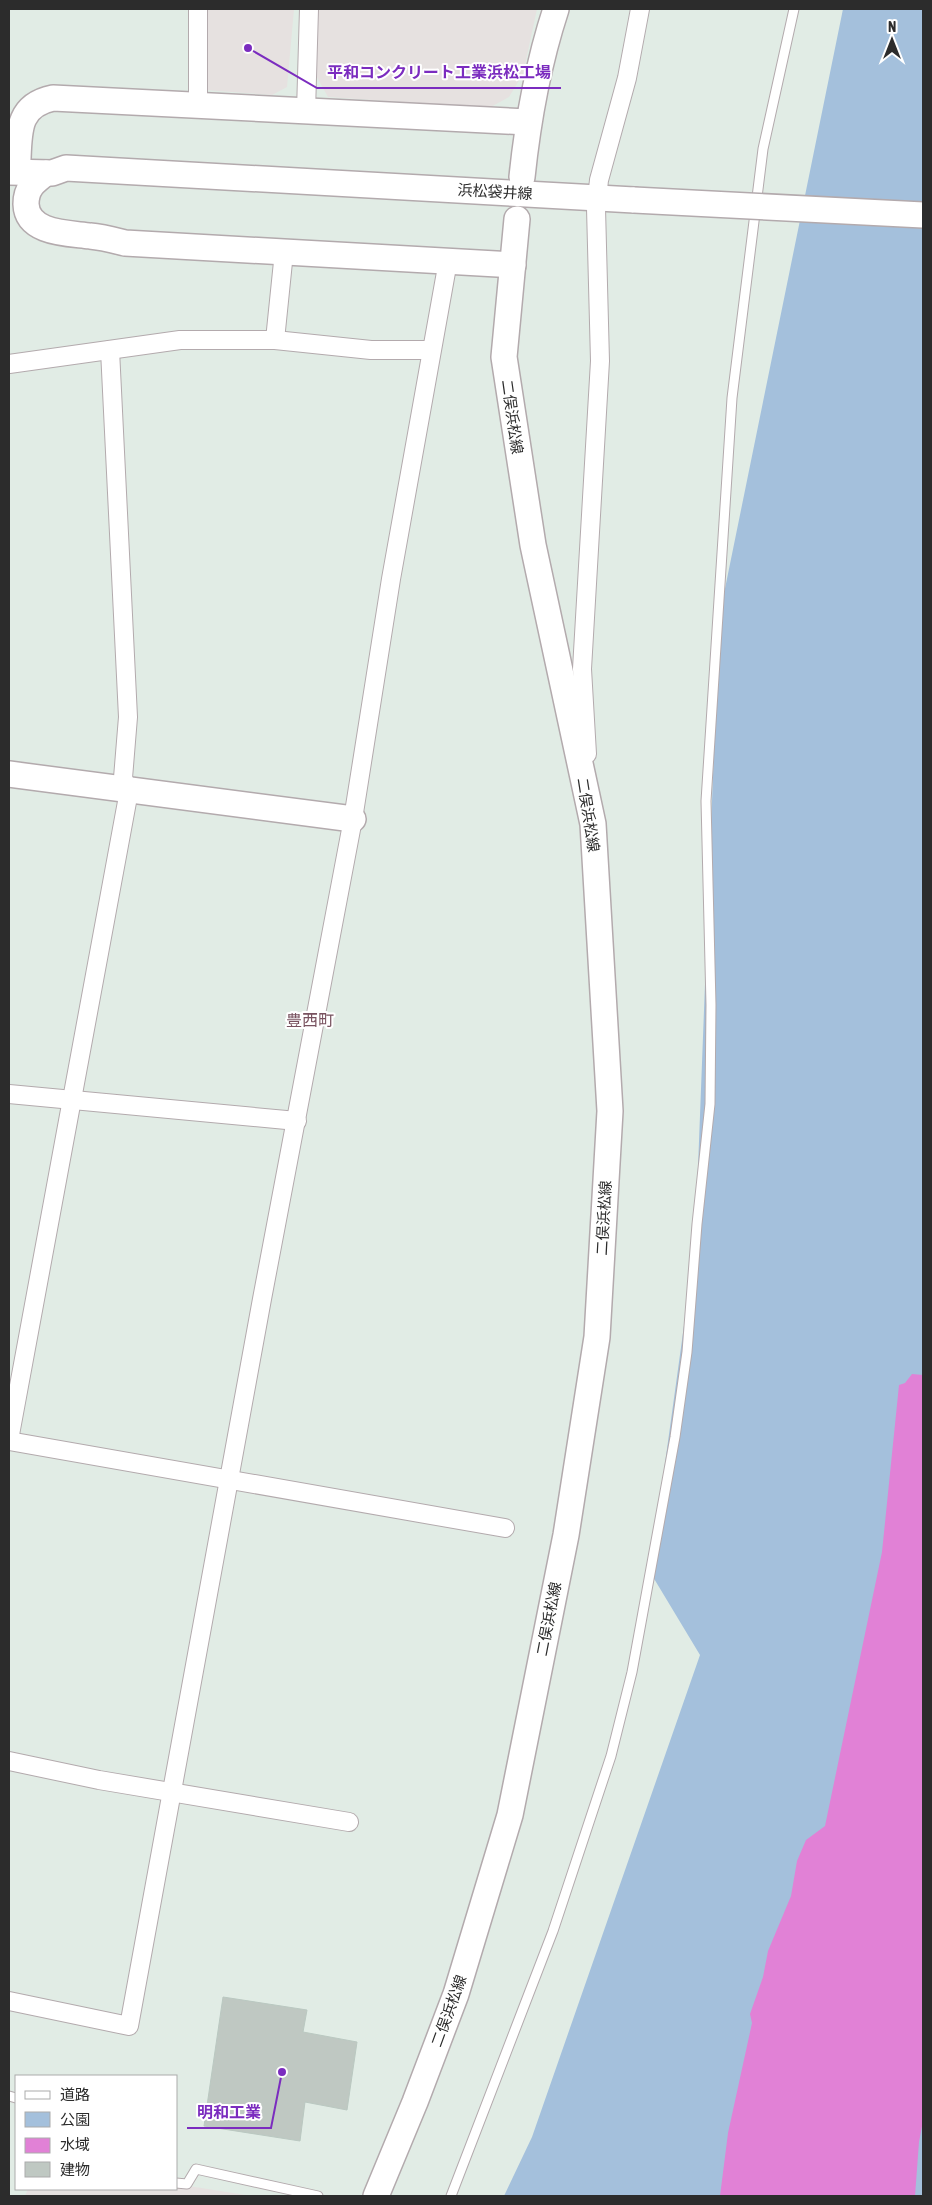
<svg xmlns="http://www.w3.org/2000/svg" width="932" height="2205" viewBox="0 0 932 2205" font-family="'Asap Condensed','Noto Sans JP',sans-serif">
<rect width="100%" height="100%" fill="#e1ece5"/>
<g fill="#e6e1e0">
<polygon points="207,9 294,9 287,87 272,95 205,90"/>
<polygon points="318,9 537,9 523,74 509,97 489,108 328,97 313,70"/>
<polygon points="176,2184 252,2196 25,2196 28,2189 176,2189"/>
</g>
<polygon fill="#a4c0dc" points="843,9 923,9 923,2196 504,2196 532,2137 700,1655 650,1572 695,1246 719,618"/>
<polygon fill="#e181d6" points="912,1374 923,1375 923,2121 919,2142 915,2196 720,2196 728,2133 752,2023 750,2014 763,1977 768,1951 791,1896 797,1861 806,1840 825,1826 882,1552 899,1385 905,1383"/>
<polygon fill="#bfc8c2" stroke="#bac8c1" points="223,1997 307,2010 303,2032 357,2042 347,2110 305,2102 300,2141 204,2126"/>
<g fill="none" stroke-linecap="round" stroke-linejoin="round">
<defs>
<g id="lane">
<polyline points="9,2096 16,2098"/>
<polyline points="176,2183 187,2184 196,2169 318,2196"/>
<polyline points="451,2196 553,1931 611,1756 632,1672 675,1437 687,1352 697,1224 710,1104 711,1005 706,801 732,398 763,149 794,9"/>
</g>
<g id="street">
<polyline points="198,9 198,105"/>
<polyline points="306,111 309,9"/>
<polyline points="275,340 284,252"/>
<polyline points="9,364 180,340 275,340 371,350 431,350"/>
<polyline points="587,754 582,669 600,361 596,208 599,180 627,78 640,9"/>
<polyline points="9,1094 297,1121"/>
<polyline points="9,1440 129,791 123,778 128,717 110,350"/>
<polyline points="9,1441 505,1528"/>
<polyline points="9,1761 99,1780 349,1822"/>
<polyline points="9,2001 129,2026 262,1299 353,819 391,579 448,261"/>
</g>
<g id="secondary">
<path d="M 18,159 C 19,129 19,105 53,98 L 527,122"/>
<polyline points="9,172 52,173 66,168 634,200"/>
<path d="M 46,173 C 34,182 26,188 26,204 C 27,234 69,233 90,236 C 102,237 113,240 125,243 L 513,265"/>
<path d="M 522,177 C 528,119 538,64 556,9"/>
<polyline points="9,774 353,819"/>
<polyline points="376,2196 415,2102 456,1994 510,1815 566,1535 597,1337 610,1111 593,824 533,545 504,357 517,219"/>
</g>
</defs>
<use href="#lane" stroke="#b3aaad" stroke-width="11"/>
<use href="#street" stroke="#b3aaad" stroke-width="20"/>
<use href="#secondary" stroke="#b3aaad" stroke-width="28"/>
<use href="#lane" stroke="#fff" stroke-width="9"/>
<use href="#street" stroke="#fff" stroke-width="18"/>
<use href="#secondary" stroke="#fff" stroke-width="25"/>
<defs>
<polyline id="secondary-bridge" points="634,200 923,215"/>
</defs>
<use href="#secondary-bridge" stroke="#b3aaad" stroke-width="28" stroke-linecap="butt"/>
<use href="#secondary-bridge" stroke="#fff" stroke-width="25"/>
</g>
<g text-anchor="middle" stroke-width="4" stroke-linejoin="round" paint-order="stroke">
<g font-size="15" fill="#2c2c2c" stroke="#fff">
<text transform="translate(495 192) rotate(3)" y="5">浜松袋井線</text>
<text transform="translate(512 417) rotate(82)" y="5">二俣浜松線</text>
<text transform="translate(588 815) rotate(81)" y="5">二俣浜松線</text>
<text transform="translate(604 1218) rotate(-87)" y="5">二俣浜松線</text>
<text transform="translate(549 1619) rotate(-79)" y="5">二俣浜松線</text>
<text transform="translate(449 2011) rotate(-70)" y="5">二俣浜松線</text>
</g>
<g font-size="16" fill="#78525f" stroke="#fff">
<text x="310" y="1026">豊西町</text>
</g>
</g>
<path fill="none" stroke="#7b2cbf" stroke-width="2" d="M248 48L317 88H561M282 2072L271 2128H187"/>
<g fill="#7b2cbf" stroke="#fff" stroke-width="2">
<circle cx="248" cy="48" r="5"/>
<circle cx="282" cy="2072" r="5"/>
</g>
<g font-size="16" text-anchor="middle" font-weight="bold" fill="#7b2cbf" stroke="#fff" stroke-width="4" stroke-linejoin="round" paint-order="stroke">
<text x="439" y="78">平和コンクリート工業浜松工場</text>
<text x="229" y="2118">明和工業</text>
</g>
<rect width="932" height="2205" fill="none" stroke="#2c2c2c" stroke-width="20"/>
<rect x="15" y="2075" width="162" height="115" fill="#ffffff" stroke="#ababab"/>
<rect x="25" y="2091" width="25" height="8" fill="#ffffff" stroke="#ababab"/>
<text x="60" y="2100" font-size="15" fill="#2c2c2c">道路</text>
<rect x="25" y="2112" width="25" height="15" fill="#a4c0dc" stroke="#ababab"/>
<text x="60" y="2125" font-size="15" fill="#2c2c2c">公園</text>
<rect x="25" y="2138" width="25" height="15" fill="#e181d6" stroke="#ababab"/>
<text x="60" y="2150" font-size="15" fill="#2c2c2c">水域</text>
<rect x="25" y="2162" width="25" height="15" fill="#bfc8c2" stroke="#ababab"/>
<text x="60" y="2175" font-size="15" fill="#2c2c2c">建物</text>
<g transform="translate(892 40)" stroke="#ffffff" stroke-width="4" paint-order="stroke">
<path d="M0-4L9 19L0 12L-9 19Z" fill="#2c2c2c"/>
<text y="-8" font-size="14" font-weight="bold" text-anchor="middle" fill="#2c2c2c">N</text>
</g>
</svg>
